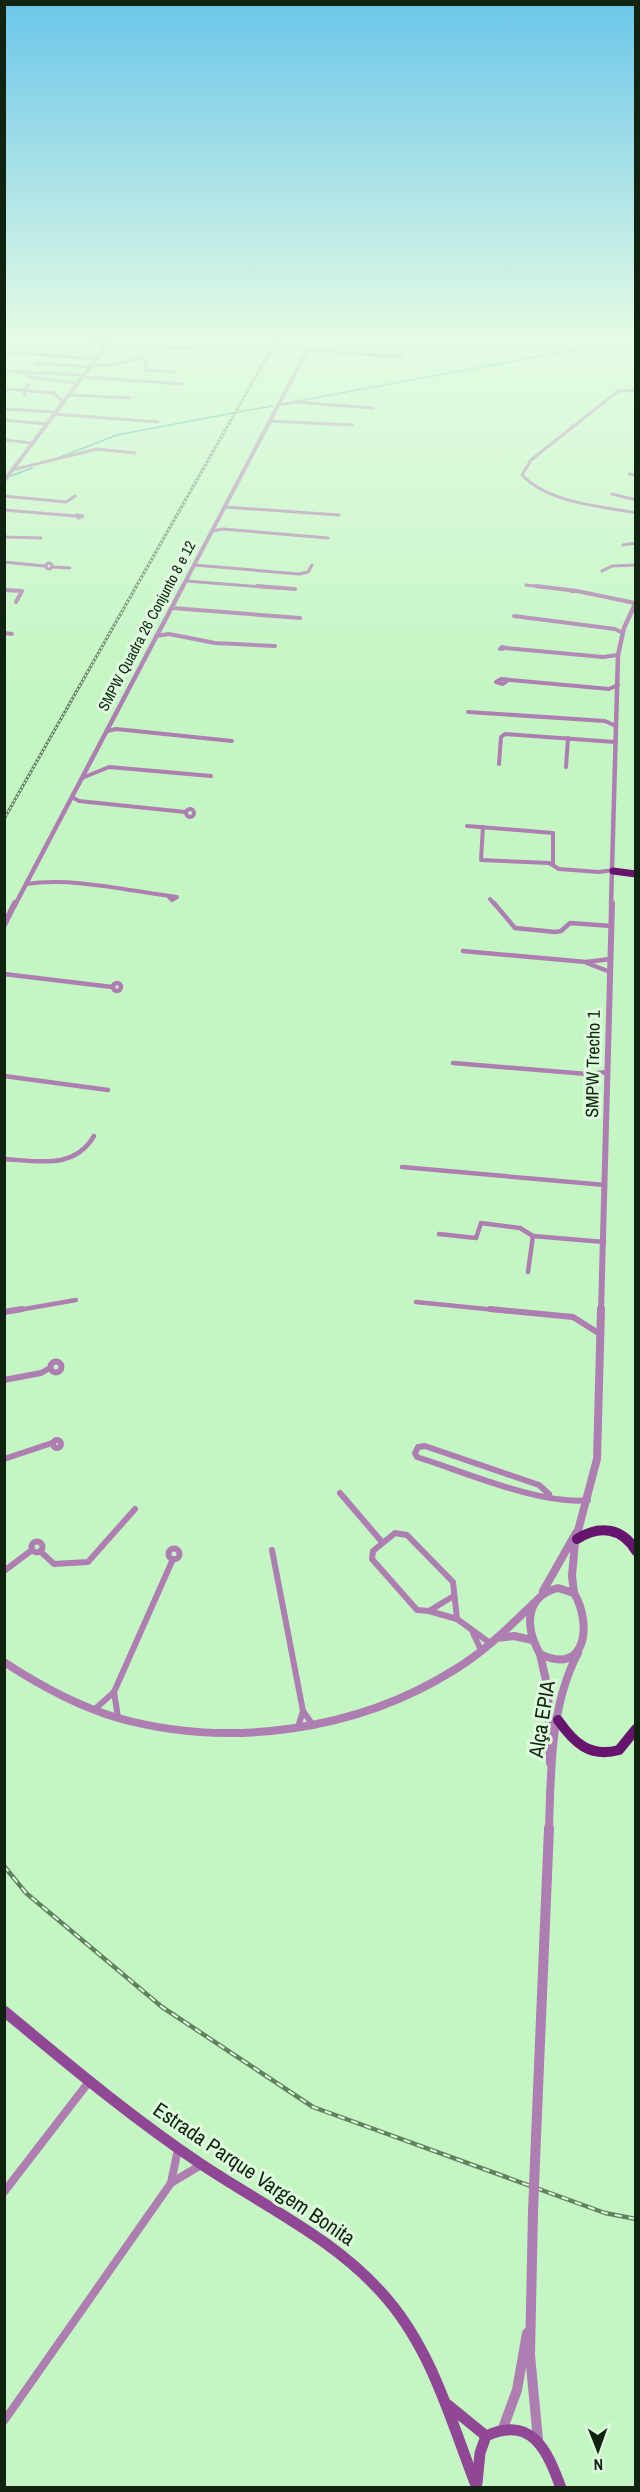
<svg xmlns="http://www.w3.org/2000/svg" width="640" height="2492" viewBox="0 0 640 2492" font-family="'Archivo Narrow',sans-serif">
<rect width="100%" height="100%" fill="#c4f6c3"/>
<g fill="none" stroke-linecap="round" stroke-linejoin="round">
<g stroke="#3da7ab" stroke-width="1.5">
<polyline points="298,401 600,345"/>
<polyline points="237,412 273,406"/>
<polyline points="60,457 117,435 233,413"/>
<polyline points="11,476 32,468"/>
</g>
<g stroke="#ae7db2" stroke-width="3">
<polyline points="87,339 109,341"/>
<polyline points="319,339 366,339"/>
<polyline points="106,345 194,348"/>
<polyline points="306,350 402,357"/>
<polyline points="6,352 96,359"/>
<polyline points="36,363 89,367"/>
<polyline points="91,365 111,365 141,358 147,362 144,370 175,372"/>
<polyline points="4,371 83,375"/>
<polyline points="28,377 77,383"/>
<polyline points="82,377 182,384"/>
<polyline points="4,389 54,393 63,402"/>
<path d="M 636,390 L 618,391 L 531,460 L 522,475 C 549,503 599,506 636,513"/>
<polyline points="25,395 24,390 28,385"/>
<polyline points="69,395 130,398"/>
<polyline points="279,405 294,402 373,408"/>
<polyline points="4,409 56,412"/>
<polyline points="54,414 158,422"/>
<polyline points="4,420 47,424"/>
<polyline points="269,421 352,425"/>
<polyline points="4,440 32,443"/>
<polyline points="12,470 97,449 135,453"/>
<polyline points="629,474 636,475"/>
<polyline points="612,494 636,500"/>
<polyline points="4,496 66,502 75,496"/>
<polyline points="224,507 339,515"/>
<polyline points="4,510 75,516"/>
<polygon points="76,515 83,516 78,518"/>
<polyline points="212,531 223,529 328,538"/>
<polyline points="4,537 41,538"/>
<polyline points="623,545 636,543"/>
<polyline points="4,562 44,566"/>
<circle cx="49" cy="566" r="3"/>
<polyline points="194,565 299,574 308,572 312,565"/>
<polyline points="53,567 70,568"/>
<polyline points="602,571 612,566 636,565"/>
<polyline points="186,581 277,588"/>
<polyline points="526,585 549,588"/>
</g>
<g stroke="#ae7db2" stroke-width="4">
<polyline points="257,586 295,589"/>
<polyline points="536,586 577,591 571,591"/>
<polyline points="4,590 22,591 16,602"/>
<polyline points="577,591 635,603"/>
<polyline points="172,608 300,618"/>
<polyline points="514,616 615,629 623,633"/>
<polyline points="4,633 12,634"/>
<polyline points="156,636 169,634 215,643 275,646"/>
<polygon points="502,647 506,648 500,649"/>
<polyline points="506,648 603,657 618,655"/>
<polyline points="507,681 503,684 496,682 501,679 609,689 618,685"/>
<polyline points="468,712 605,721 616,726"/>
<polyline points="107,731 116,729 232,741"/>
<polyline points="499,764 501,737 505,734 615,742"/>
<polyline points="566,767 568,738"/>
<polyline points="82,778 109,767 211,776"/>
<polyline points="72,797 79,801 185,812"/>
<circle cx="190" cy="813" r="4"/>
<polyline points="467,826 553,833 553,863"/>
<polyline points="483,827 481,860 549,863 559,869 599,872 613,870"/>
<path d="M 26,884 C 74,877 129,891 177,897 L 172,900 L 168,896"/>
<polyline points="490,899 495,905"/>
</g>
<g stroke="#ae7db2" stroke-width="4.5">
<polyline points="494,903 515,928 555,932 561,931 570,923 611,926"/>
<polyline points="463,951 586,962 611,959"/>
<polyline points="587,963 610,972"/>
<polyline points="4,974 112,987"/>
<circle cx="117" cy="987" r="4"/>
<polyline points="453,1063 587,1074 607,1072"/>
<polyline points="4,1076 108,1090"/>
<path d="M 4,1159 C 38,1161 74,1170 94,1136"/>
<polyline points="402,1167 605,1185"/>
<polyline points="439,1234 476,1238 481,1223 520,1228 533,1236 604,1242"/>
<polyline points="528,1272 533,1236"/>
<polyline points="416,1302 506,1311"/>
<polyline points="13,1311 76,1300"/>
</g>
<g stroke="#ae7db2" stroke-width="6">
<polyline points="490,1309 573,1317 600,1334"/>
<polyline points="4,1312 22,1309"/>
<circle cx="56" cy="1367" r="5.5"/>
<polyline points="4,1380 41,1373 50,1368"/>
<circle cx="57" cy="1444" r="4"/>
<polyline points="4,1459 52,1443"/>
<polyline points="340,1493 382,1542"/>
<path d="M 549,1494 L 539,1485 L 425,1446 L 418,1447 L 415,1453 L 417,1457 C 462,1471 542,1506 588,1500"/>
<circle cx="37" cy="1547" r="5.5"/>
<circle cx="174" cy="1554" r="5.5"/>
<polyline points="272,1550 303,1711 313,1725"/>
<polyline points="40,1551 54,1564 88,1562 135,1509"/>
<polyline points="4,1571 32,1550"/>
<polyline points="452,1597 429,1611 417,1610 372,1559 373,1551 395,1533 407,1535 453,1582 457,1619"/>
<polyline points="429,1611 457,1619 490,1643"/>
<polyline points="473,1633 481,1650"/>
<polyline points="114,1692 118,1717"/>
<polyline points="95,1709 114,1692 173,1559"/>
<polyline points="298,1727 303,1711"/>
</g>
<g stroke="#ae7db2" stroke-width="8">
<polyline points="171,2183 201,2165"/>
<polyline points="4,2192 88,2083"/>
<polyline points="4,2421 171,2183 178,2149"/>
</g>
<g stroke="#ae7db2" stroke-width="4">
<polyline points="4,481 111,339"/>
<polyline points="182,588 313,339"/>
</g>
<g stroke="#ae7db2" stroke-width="4.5">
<polyline points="15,905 183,586"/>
<polyline points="611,905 618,655 624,628 636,602"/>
</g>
<g stroke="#ae7db2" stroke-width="6">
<polyline points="4,925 15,903"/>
<polyline points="601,1311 612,903"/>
</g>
<g stroke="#ae7db2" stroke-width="8">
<path d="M 558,1588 L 574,1593 C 592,1623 587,1677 540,1654 C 525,1627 524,1597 558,1588 Z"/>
<polyline points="543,1591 576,1533"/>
<polyline points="574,1593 572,1576 575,1542 597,1459 601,1309"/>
<polyline points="497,1638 514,1636 532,1640"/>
<polyline points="540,1654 548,1689 550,1763"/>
<path d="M 4,1662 C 39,1685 77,1706 118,1718 C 229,1749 357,1731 454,1670 C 484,1652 509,1627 534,1603"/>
<path d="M 549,1829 C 551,1770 550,1706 578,1653"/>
</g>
<g stroke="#ae7db2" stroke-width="10">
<polyline points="535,2161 549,1828"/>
<polyline points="533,2212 530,2355 538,2440"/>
<polyline points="503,2428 517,2390 527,2333"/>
</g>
<g stroke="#904796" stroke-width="11">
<path d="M 4,2011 C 68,2064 132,2118 201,2164 C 265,2207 338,2240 388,2300 C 433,2353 452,2424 477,2488"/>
<polyline points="448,2405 486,2436"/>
<path d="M 477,2483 L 480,2453 L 486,2436 C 532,2415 547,2450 561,2488"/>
</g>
<polyline stroke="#66146e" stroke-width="7" points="613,871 636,874"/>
<g stroke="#66146e" stroke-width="10">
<path d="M 577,1539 C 599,1525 622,1527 636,1551"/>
<path d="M 558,1720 C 574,1743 590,1758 619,1750 L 636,1729"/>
</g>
<defs>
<polyline id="rail-far1" points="4,819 277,339"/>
<polyline id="rail" points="4,1866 26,1893 162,2007 313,2107 605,2213 636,2219"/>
</defs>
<use href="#rail-far1" stroke="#618261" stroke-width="3"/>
<use href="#rail" stroke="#618261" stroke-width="4.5"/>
<use href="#rail-far1" stroke="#dffdde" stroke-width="1.5" stroke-dasharray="2" stroke-linecap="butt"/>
<use href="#rail" stroke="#dffdde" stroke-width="2" stroke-dasharray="7" stroke-linecap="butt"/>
<polyline stroke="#ae7db2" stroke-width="10" points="533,2212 535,2161"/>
</g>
<linearGradient id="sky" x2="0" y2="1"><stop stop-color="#6bc6ea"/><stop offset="0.49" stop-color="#e4fbe4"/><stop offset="1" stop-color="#e4fbe4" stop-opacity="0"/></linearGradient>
<rect width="640" height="688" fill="url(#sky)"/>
<g text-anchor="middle" stroke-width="6" stroke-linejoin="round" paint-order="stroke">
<g font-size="15" fill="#102310" stroke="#dffdde">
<text transform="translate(147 626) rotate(-62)" y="5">SMPW Quadra 26 Conjunto 8 e 12</text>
</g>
<g font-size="18" fill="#102310" stroke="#dffdde">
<text transform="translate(593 1064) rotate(-89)" y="6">SMPW Trecho 1</text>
</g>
<g font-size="21" fill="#102310" stroke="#dffdde">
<text transform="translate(542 1719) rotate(-81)" y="7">Alça EPIA</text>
<text transform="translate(254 2174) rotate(34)" y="7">Estrada Parque Vargem Bonita</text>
</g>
</g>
<rect width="640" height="2492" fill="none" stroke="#102310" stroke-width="12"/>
<g transform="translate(598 2450) rotate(179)" stroke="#dffdde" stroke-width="4.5" paint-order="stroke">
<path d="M0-4.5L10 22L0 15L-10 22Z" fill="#102310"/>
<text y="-9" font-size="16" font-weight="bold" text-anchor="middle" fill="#102310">N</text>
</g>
</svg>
